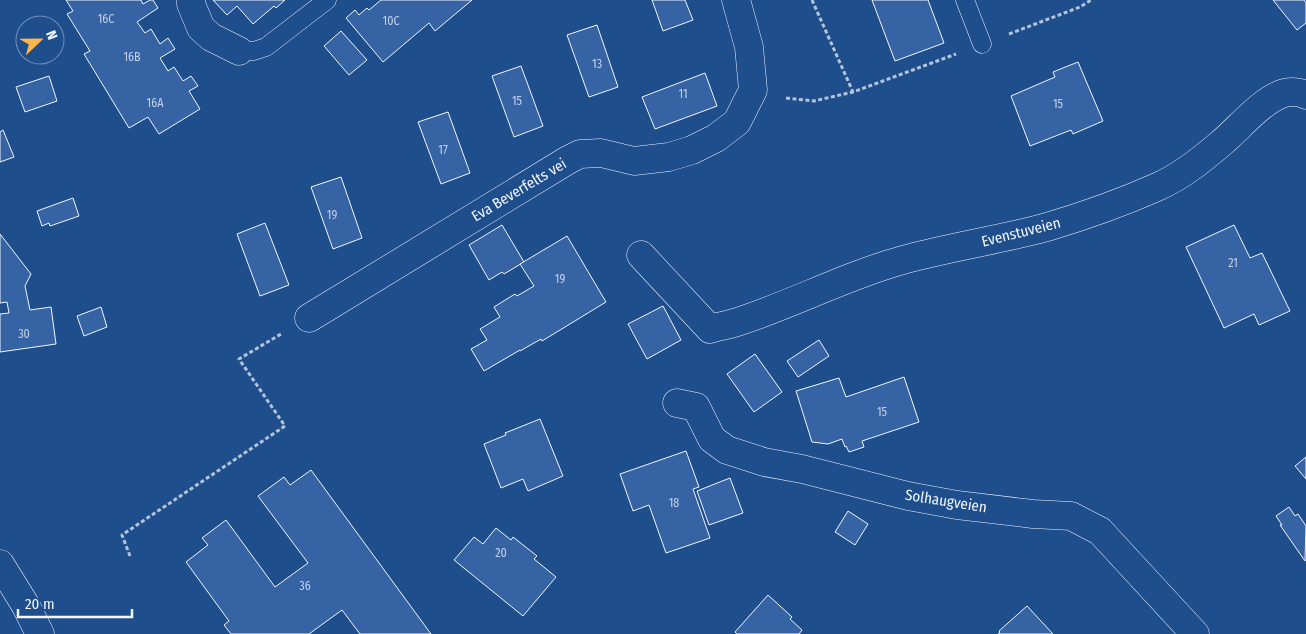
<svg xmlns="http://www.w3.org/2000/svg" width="1306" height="634" viewBox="0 0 1306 634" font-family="'Fira Sans Condensed',sans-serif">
<rect width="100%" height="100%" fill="#1f4e8c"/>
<g fill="#3563a3" stroke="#f2f6ff">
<polygon points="66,0 141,0 143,4 150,0 153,0 158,8 137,22 145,33 151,29 160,44 168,38 175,49 160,58 168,71 174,67 183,81 191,76 198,86 189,91 200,109 159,134 148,117 129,128 84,54 90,51 67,14 73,11"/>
<polygon points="213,0 285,0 276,8 274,6 253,24 237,6 227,15"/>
<polygon points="381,0 472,0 435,31 429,23 383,62 346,18 355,10 359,15 367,8 369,10"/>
<polygon points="652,0 685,0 693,20 663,31"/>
<polygon points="872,0 928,0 944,43 895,61"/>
<polygon points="1273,0 1304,0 1306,3 1306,23 1297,30"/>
<polygon points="597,25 618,87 589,97 567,35"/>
<polygon points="341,31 367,60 349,75 324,46"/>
<polygon points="1078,62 1103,121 1073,134 1071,130 1030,146 1011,96 1055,77 1053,72"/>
<polygon points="521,66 543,126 514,137 492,76"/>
<polygon points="705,73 717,106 655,129 642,97"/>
<polygon points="49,76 57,101 25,112 16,87"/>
<polygon points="448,112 470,173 441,184 418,122"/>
<polygon points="3,130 14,157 0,162 0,132"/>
<polygon points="341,177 362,238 333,249 311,187"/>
<polygon points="73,198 79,216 50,226 49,223 42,226 37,211"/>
<polygon points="265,223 289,285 260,296 237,234"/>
<polygon points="502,225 524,262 504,274 502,272 489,280 469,245"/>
<polygon points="1234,225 1250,258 1262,253 1290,311 1259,325 1254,314 1224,328 1186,247"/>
<polygon points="0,234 31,274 25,286 30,310 51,307 56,344 0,352 0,314 9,313 7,302 0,303"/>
<polygon points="567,236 606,302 542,341 541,339 520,351 520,350 484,371 471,349 487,340 480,329 500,317 494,307 515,294 517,296 534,286 520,264"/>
<polygon points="663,306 681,340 647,359 628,324"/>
<polygon points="101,307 107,327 84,336 77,316"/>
<polygon points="819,340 829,356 798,377 787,361"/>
<polygon points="755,354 782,392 754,412 727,374"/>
<polygon points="904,377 919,422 862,441 864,447 849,452 846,446 845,447 842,439 828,444 812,442 796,391 839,378 846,397"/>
<polygon points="540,419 563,476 528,491 523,479 501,488 484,444 506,435 505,433"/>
<polygon points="686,451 699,487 693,489 710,538 666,553 649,505 633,511 620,474"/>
<polygon points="1306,457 1306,479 1295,466"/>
<polygon points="311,470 431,634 360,634 342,610 309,634 231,634 224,625 229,621 186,562 208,545 202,538 226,520 275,587 308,563 258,496 284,477 290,485"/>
<polygon points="730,478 743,513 709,525 697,491"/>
<polygon points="1289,507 1295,516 1298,514 1306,526 1305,561 1280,525 1282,525 1276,516"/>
<polygon points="848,511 868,524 855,545 835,532"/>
<polygon points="496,528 511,540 513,537 537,556 534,559 556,577 523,616 454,560 474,537 483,544"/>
<polygon points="768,595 792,617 790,619 802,630 799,634 737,634 735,632"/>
<polygon points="1027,606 1053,634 998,634 1000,632 999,631"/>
</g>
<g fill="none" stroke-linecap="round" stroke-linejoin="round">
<defs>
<g id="lane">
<polyline points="965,0 982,44"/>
<polyline points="239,51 254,51 266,47 327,0"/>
</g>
<g id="street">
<polyline points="191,0 191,4 201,28 211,37 239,51"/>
<path d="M 641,255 L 710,329 C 721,326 733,324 743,320 C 797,302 848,275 903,260 C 950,247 999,240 1047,227 C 1084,216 1121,203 1157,187 C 1180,177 1200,161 1219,145 C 1239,129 1260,101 1284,93 C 1290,91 1301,92 1306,95"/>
<polyline points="309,318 568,160 580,154 601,153 634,161 669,157 692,150 716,138 737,122 753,90 749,47 736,0"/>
<polyline points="677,403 696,407 712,439 727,450 764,462 802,469 908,496 957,505 1033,514 1071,516 1100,531 1195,634"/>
<polyline points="0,564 26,606 40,634"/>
</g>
</defs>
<use href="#lane" stroke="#f2f6ff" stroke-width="19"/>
<use href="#street" stroke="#f2f6ff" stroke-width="29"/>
<g stroke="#b3c4dc" stroke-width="3" stroke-dasharray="4 2.5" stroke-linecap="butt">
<polyline points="812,0 853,92"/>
<polyline points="1009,34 1080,7 1091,0"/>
<polyline points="786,98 814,101 853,92 956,54"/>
<polyline points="130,556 122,535 285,426 239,359 281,334"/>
</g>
<use href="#lane" stroke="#1f4e8c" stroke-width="18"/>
<use href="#street" stroke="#1f4e8c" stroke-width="28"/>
</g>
<g text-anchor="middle" stroke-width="4" stroke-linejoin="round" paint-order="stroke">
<g font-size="12" fill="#c3d1e8">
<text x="106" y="23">16C</text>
<text x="391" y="25">10C</text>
<text x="132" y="61">16B</text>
<text x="597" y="68">13</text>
<text x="683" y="98">11</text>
<text x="517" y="105">15</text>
<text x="155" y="107">16A</text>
<text x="1058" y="108">15</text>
<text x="443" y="154">17</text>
<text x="332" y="219">19</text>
<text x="1233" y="267">21</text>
<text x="560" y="283">19</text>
<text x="24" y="338">30</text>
<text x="882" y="416">15</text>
<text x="674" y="507">18</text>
<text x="501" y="557">20</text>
<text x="305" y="590">36</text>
</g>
<g font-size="15" fill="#f2f6ff" stroke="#1f4e8c">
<text transform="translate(519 190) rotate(-31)" y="5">Eva Beverfelts vei</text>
<text transform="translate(1021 232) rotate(-14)" y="5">Evenstuveien</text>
<text transform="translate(946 501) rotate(9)" y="5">Solhaugveien</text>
</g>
</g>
<g transform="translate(40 40) rotate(68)"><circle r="24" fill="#1f4e8c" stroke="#7391ba"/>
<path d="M0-4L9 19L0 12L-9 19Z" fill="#ffb74d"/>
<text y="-8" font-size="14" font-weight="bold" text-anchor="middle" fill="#f2f6ff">N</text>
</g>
<path d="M18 609v8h114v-8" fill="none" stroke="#f2f6ff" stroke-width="2.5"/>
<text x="25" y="609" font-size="15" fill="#f2f6ff" stroke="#1f4e8c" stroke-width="4" paint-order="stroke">20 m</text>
</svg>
